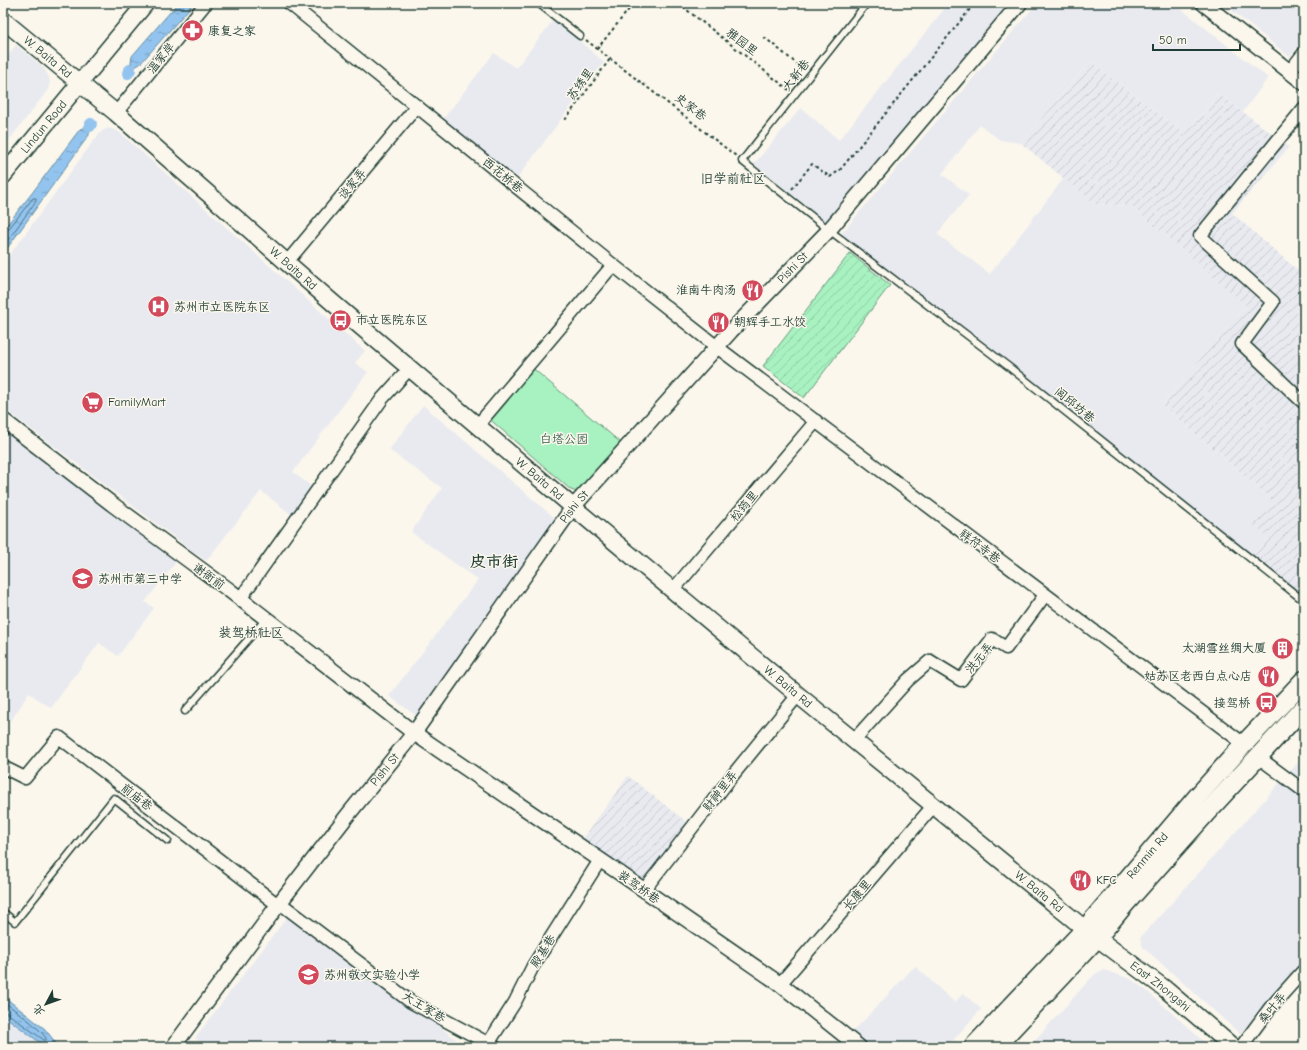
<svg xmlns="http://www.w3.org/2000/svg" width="1307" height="1050" viewBox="0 0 1307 1050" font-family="'Comic Neue','LXGW WenKai TC',sans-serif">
<defs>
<pattern id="industrial-furrows" width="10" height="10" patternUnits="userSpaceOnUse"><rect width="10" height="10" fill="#e9eaf0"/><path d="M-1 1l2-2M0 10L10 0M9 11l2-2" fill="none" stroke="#c7cace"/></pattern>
<pattern id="garden-furrows" width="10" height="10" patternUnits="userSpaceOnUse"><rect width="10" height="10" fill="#a8f1c0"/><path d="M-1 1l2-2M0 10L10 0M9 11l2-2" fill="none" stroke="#90d0a6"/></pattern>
<pattern id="water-ripples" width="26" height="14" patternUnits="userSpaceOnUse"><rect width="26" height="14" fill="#93c4ef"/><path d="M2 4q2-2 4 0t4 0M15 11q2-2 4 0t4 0" fill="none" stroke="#77a0c2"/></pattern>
</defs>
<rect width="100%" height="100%" fill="#fbf7ec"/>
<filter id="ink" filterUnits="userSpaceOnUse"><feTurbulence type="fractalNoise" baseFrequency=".025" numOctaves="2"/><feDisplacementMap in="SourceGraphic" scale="8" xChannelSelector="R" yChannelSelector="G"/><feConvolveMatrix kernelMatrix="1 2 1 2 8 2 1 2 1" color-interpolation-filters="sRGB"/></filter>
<g filter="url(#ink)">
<g fill="#e9eaf0">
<polygon points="949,3 1009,3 827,223 754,164 801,108 839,140"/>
<polygon points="1037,3 1174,3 1268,78 1243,112 1218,93 1185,134 1090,61 1021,143 1000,140 980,125 942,174 969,195 937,234 990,274 1064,178 1095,204 1131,206 1247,305 1162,405 1271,499 1268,537 1253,556 1015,367 841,234"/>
<polygon points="1222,3 1304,3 1304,39 1290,57"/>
<polygon points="554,19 604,62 515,181 441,122 494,53 516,68"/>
<polygon points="16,45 42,66 49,77 50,83 47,91 3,148 3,62"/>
<polygon points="108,128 118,131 365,351 355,363 368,372 293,472 317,491 296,518 261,491 206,561 3,408 3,264 95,139 102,131"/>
<polygon points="423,405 557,520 418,717 389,696 478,580 411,532 442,488 389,450"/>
<polygon points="3,425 180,557 145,602 154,608 118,656 99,643 51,708 29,693 11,721 3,716"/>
<polygon points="1304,756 1304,963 1240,1034 1143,947 1140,938"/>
<polygon points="291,912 466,1047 207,1047 195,1038"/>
<polygon points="915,966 955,1003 963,993 981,1009 947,1047 862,1047 851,1034"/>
<polygon points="1104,970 1131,979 1147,991 1210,1047 1029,1047 1091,978 1098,972"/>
<polygon points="3,1015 13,1023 46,1047 16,1047 3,1038"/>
</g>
<g fill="url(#industrial-furrows)">
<polygon points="1090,61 1185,134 1218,93 1289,147 1232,213 1304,276 1304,595 1253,556 1268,537 1251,523 1271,499 1162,405 1246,305 1131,206 1095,204 1021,143"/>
<polygon points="628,776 688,823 643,882 582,840"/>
</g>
<polygon fill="#a8f1c0" stroke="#64977a" points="529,365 621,443 577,492 571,490 486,416"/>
<polygon fill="url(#garden-furrows)" stroke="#64977a" points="850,253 890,285 804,398 763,366"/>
<g fill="url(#water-ripples)" stroke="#658ea4">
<polygon points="178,3 194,3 140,64 130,70 132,56"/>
<polygon points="90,126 89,135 3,254 3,230 32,193 80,129"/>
<polygon points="3,996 45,1029 59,1047 46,1047 3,1015"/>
</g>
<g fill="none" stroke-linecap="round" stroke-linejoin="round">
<g stroke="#4d737f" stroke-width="1">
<polyline points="3,232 7,231 33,198 36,198 36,201 3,247"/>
<path d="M 3,1001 C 18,1013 35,1023 46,1038 L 46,1040 L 44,1040 L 7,1013 L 3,1012"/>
</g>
<g stroke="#93c4ef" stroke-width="12">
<polyline points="128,73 130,70"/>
<polyline points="90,126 91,124"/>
</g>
<defs>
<g id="service">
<polyline points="538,3 580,36"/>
<polyline points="867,3 742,161 829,230 1009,367 1304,601"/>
<polyline points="185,711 266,619"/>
<polyline points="3,912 15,922 114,798 168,841"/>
</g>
<g id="minor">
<polyline points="289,3 613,265 717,347 1244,744"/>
<polyline points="1290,71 1304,53"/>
<polyline points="1304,108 1200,236 1273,302 1242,344 1304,403"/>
<polyline points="116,113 206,3"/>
<polyline points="287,262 417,106"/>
<polyline points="477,426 613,265"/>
<polyline points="673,590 816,421"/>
<polyline points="240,599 382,399 410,368"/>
<polyline points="854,740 908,680 930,661 961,680 992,639 1006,648 1045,595"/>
<polyline points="1258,757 1304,791"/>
<polyline points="3,769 5,768 25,778 59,737 278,905"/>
<polyline points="644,890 732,776 798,695"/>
<polyline points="280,903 411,1002 495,1047"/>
<polyline points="780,984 934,805"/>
<polyline points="486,1047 515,1002 533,966 600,860"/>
<polyline points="1241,1047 1270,1008 1304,970"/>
</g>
<g id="tertiary">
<polyline points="1203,3 1304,83"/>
<polyline points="3,420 112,504 229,590 414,733 618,872 780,984 859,1047"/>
<path id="s1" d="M 173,1047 L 278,905 L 347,816 L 414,733 L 573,507 L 731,331 L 829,230 L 1020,3"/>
</g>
<g id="secondary">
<path id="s2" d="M 3,20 L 116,113 L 333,303 L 573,507 L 798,695 L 1085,929 L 1164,988 L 1233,1047"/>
<path id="s3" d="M 3,176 L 146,3"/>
</g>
<g id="primary">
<path id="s4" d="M 973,1047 L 1085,929 L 1196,798 L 1244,744 L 1304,680"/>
<polyline points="995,1047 1097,938 1125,904 1207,812 1304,707"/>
</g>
</defs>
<use href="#service" stroke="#1f3d34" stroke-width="9"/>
<use href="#minor" stroke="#1f3d34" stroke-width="15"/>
<use href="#tertiary" stroke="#1f3d34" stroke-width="17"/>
<use href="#secondary" stroke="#1f3d34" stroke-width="19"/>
<use href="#primary" stroke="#1f3d34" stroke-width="21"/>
<g stroke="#1f3d34" stroke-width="2" stroke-dasharray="3 3" stroke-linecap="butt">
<polyline points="678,3 789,90"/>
<polyline points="764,37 803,69"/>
<polyline points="586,40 736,156"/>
<polyline points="597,49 634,3"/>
<polyline points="565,120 610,59"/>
<polyline points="792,189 812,164 830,177 840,170 975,3"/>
</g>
<use href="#service" stroke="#fbf7ec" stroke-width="6"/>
<use href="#minor" stroke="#fbf7ec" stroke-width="12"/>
<use href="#tertiary" stroke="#fbf7ec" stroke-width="14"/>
<use href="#secondary" stroke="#fbf7ec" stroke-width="16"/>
<use href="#primary" stroke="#fbf7ec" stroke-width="18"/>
</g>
</g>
<defs>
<symbol id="pharmacy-disc" viewBox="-11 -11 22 22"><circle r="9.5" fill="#d1495b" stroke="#fbf7ec"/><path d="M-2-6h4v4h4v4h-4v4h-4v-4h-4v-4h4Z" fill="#fff"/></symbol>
<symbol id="restaurant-disc" viewBox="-11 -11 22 22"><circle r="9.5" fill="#d1495b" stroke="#fbf7ec"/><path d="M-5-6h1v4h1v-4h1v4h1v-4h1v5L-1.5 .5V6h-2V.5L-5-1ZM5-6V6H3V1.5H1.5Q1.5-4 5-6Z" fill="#fff"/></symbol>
<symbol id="hospital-disc" viewBox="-11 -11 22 22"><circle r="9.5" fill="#d1495b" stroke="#fbf7ec"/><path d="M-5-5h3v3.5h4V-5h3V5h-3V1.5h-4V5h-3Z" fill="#fff"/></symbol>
<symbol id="bus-disc" viewBox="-11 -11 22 22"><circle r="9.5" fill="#d1495b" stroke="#fbf7ec"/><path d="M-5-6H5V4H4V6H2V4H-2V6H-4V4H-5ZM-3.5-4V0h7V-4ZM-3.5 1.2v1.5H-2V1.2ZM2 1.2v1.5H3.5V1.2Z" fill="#fff"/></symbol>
<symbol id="supermarket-disc" viewBox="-11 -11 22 22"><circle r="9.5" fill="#d1495b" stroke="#fbf7ec"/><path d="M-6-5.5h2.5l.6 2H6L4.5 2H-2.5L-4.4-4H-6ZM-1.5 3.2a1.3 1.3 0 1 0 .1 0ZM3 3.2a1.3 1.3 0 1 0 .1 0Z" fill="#fff"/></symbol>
<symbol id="school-disc" viewBox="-11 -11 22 22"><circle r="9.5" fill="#d1495b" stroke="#fbf7ec"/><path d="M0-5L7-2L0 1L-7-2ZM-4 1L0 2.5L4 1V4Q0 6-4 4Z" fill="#fff"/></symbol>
<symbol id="building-disc" viewBox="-11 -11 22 22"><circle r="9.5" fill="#d1495b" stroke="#fbf7ec"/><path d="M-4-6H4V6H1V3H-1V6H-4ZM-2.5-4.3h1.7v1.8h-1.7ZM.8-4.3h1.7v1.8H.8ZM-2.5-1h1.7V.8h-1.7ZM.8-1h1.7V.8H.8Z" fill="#fff"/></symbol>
</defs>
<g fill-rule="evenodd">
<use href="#pharmacy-disc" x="180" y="18" width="25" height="25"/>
<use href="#restaurant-disc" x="740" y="278" width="25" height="25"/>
<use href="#hospital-disc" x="146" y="294" width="25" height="25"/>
<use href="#bus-disc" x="328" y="308" width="25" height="25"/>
<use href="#restaurant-disc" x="706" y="310" width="25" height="25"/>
<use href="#supermarket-disc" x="80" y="390" width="25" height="25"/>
<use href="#school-disc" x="70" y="566" width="25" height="25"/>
<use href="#building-disc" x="1270" y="636" width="25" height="25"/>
<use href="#restaurant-disc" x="1256" y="664" width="25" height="25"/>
<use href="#bus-disc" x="1254" y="690" width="25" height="25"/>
<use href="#restaurant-disc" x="1068" y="868" width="25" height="25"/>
<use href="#school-disc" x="296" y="962" width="25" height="25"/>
</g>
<g text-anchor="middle" stroke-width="3" stroke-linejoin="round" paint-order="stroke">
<g font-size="12" fill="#1f3d34" stroke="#fbf7ec" text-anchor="start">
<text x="208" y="35">康复之家</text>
<text x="736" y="294" text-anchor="end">淮南牛肉汤</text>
<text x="174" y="311">苏州市立医院东区</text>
<text x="356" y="324">市立医院东区</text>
<text x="734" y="326">朝辉手工水饺</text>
<text x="108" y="406">FamilyMart</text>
<text x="98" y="583">苏州市第三中学</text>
<text x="1266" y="652" text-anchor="end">太湖雪丝绸大厦</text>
<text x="1252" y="680" text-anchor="end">姑苏区老西白点心店</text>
<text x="1250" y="707" text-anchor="end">接驾桥</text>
<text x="1096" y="884">KFC</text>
<text x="324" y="979">苏州敬文实验小学</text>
</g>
<g font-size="12" fill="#1f3d34" stroke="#fbf7ec">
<text transform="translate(742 42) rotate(38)" y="4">雅园里</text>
<text dy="4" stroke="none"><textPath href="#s2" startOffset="58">W. Baita Rd</textPath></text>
<text transform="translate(161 58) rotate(-51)" y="4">温家岸</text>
<text transform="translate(796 75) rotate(-52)" y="4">大新巷</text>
<text transform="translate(580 84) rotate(-54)" y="4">苏绣里</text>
<text transform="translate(691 107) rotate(38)" y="4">史家巷</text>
<text dy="4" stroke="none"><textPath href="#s3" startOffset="64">Lindun Road</textPath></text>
<text transform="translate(503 175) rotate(39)" y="4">西花桥巷</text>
<text transform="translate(352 184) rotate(-50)" y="4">谈家弄</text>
<text dy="4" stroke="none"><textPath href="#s1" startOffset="997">Pishi St</textPath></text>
<text dy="4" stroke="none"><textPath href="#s2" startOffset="382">W. Baita Rd</textPath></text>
<text transform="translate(1075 405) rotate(39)" y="4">闾邱坊巷</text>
<text dy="4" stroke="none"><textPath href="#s2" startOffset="706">W. Baita Rd</textPath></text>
<text transform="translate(744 506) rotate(-50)" y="4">松筠里</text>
<text dy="4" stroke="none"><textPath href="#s1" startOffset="673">Pishi St</textPath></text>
<text transform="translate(980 546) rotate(37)" y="4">祥符寺巷</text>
<text transform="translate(209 576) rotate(36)" y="4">谢衙前</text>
<text transform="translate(979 658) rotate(-50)" y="4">洪元弄</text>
<text dy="4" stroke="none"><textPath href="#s2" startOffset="1030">W. Baita Rd</textPath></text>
<text dy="4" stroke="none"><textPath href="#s1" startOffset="349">Pishi St</textPath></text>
<text transform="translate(720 791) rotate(-52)" y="4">财神里弄</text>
<text transform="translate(137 797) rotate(38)" y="4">前庙巷</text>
<text dy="4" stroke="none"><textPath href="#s4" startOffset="259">Renmin Rd</textPath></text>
<text transform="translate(639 887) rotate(35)" y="4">装驾桥巷</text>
<text dy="4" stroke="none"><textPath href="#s2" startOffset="1354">W. Baita Rd</textPath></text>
<text transform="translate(857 895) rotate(-49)" y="4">长康里</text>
<text transform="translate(543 951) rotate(-58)" y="4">殿基巷</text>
<text dy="4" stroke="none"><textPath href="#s2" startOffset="1508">East Zhongshi</textPath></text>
<text transform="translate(424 1007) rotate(31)" y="4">大王家巷</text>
<text transform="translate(1272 1008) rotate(-51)" y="4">桑叶弄</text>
</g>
<g font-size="12" fill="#3a6150" stroke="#fbf7ec">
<text x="564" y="443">白塔公园</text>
</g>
<g font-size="13" fill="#1f3d34" stroke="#fbf7ec">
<text x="733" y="183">旧学前社区</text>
<text x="251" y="637">装驾桥社区</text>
</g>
<g font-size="16" font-weight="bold" fill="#1f3d34" stroke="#fbf7ec">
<text x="494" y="567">皮市街</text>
</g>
</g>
<rect width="1307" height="1050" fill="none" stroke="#fbf7ec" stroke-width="16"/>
<rect x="8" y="8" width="1291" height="1034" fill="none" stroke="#1f3d34" stroke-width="1.5" filter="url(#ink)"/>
<g transform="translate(46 1004) rotate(229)" stroke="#fbf7ec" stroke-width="3" paint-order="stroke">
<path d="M0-3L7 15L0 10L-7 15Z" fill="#1f3d34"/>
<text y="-6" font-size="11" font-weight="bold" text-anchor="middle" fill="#1f3d34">北</text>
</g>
<path d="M1153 44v6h87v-6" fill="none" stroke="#1f3d34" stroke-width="2"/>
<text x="1159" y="44" font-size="12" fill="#1f3d34" stroke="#fbf7ec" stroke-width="3" paint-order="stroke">50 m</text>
</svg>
